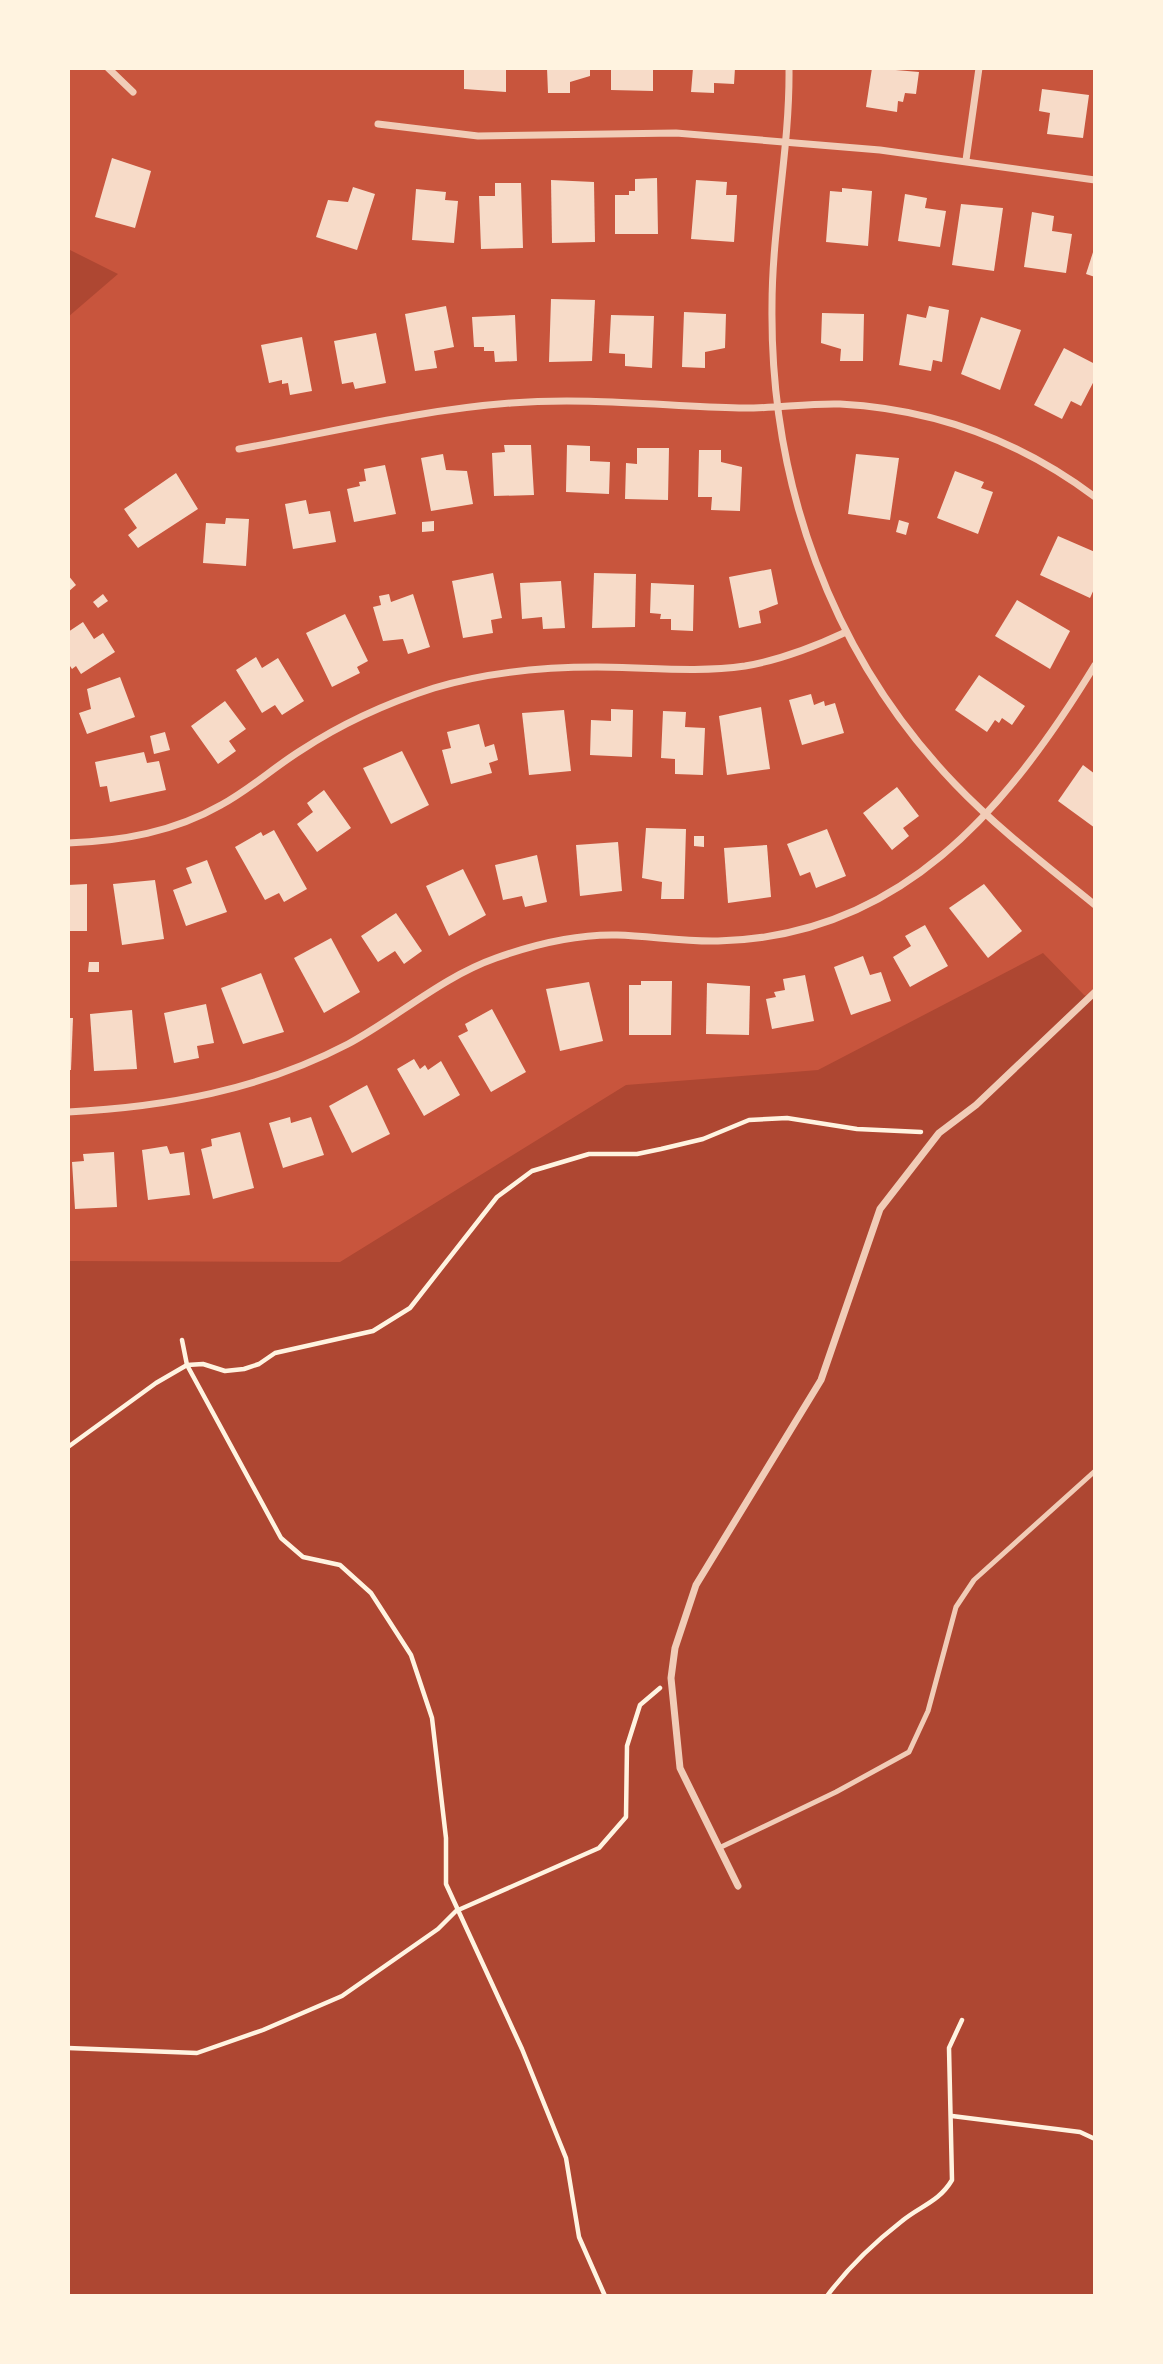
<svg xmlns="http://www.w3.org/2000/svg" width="1163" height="2364" viewBox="0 0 1163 2364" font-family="'Varela Round',sans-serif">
<rect width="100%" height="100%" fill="#c8553d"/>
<g fill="#ae4732">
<polygon points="68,249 118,274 68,317"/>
<polygon points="1043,953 1084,995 1095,1000 1095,2296 68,2296 68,1261 340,1262 626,1085 818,1070"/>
</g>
<g fill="#f7dbc8">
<polygon points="464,68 506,68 506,92 464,89"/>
<polygon points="547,68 590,68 590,76 570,82 570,93 548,93"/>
<polygon points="611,68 653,68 653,91 611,90"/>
<polygon points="693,68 735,68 734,84 714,83 714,93 691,92"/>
<polygon points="872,68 919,72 916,94 905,93 903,102 898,101 897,112 866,107"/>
<polygon points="1042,89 1089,95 1083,138 1047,134 1050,113 1039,111"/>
<polygon points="112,158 151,171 135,228 95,217"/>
<polygon points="657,178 658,234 615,234 615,195 629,195 629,191 635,191 635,179"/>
<polygon points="551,180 594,182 595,242 552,243"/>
<polygon points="696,180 727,182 726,195 737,195 734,242 691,239"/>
<polygon points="495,183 521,183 523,248 481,249 479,196 495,196"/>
<polygon points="353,187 375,194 357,250 316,237 328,200 348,202"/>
<polygon points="842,188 872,191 868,246 826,242 830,191 842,192"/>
<polygon points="416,189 446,192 445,200 458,201 454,243 412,240"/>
<polygon points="905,194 927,198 925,208 946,211 940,247 898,241"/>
<polygon points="961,204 1003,208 994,271 952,265"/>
<polygon points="1032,212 1054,216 1052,231 1072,234 1066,273 1024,267"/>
<polygon points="1095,246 1095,277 1086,274"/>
<polygon points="551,299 595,300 592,361 549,362"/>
<polygon points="446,306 454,347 434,351 437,368 415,371 405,314"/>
<polygon points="929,306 949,310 942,362 933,360 931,371 899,365 907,314 926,318"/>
<polygon points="684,312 726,314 725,348 705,352 705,368 682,367"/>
<polygon points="822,313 864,314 863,361 840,361 841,349 821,343"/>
<polygon points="515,315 517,361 495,362 494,351 484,351 484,347 474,347 472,317"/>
<polygon points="611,315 654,316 652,368 625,366 625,354 609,353"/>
<polygon points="981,317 1021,330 1000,390 961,374"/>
<polygon points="376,333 386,383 355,389 353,382 342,384 334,341"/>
<polygon points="302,337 312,391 290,395 288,383 282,384 282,380 269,383 261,345"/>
<polygon points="1064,348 1095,364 1095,379 1081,406 1071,401 1062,419 1034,405"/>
<polygon points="504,445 531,445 534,495 494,496 492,453 505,452"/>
<polygon points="567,445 590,446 590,461 610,462 609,494 566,492"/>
<polygon points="637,448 669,448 668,500 625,499 626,463 637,464"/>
<polygon points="699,450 721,450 721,462 742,467 740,511 711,510 712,497 698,497"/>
<polygon points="443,454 446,470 467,471 473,504 431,511 421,458"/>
<polygon points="856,454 899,458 890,520 848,514"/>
<polygon points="385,465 396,514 354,522 347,489 360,486 359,482 366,481 364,469"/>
<polygon points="955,471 984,482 981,488 993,492 978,534 937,518"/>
<polygon points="176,473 198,509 138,548 128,535 137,528 124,509"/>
<polygon points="306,500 309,514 330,511 336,542 293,549 285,504"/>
<polygon points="226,518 249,519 246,566 203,563 206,523 225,524"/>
<polygon points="899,520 909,523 906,535 896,532"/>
<polygon points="434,521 434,531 422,532 422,522"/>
<polygon points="1058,536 1095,552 1095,587 1090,598 1040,575"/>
<polygon points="771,569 778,604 759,611 761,623 739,628 729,577"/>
<polygon points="493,573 502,618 491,620 493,633 463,638 452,581"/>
<polygon points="594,573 636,574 635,627 592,628"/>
<polygon points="68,575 76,585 68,592"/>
<polygon points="561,581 565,628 543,629 542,617 522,619 520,583"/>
<polygon points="651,583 694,585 693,631 671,630 671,619 660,619 661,614 650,613"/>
<polygon points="103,594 108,601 98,608 93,602"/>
<polygon points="389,594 391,602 413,594 430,647 408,654 403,639 383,641 373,607 381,605 379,596"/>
<polygon points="1017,600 1070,631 1050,669 995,636"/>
<polygon points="345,614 368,661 357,667 360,673 332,687 306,633"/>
<polygon points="83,622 94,639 103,633 115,652 81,674 76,666 72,669 68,663 68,632"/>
<polygon points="256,657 262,668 278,658 304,701 282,715 275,705 262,713 236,670"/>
<polygon points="979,675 1025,706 1012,725 1002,718 999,723 995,720 987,732 955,710"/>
<polygon points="120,677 135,717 87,734 79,713 91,709 87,689"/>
<polygon points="811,694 814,705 824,701 825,706 835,703 844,733 802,745 789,700"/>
<polygon points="225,701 246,729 229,741 236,751 218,764 191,726"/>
<polygon points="761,707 770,769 727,775 719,716"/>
<polygon points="611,709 633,710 632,757 590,755 591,720 611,721"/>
<polygon points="564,710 571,771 529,775 522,713"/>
<polygon points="663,711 686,712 685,727 705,728 703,775 675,774 675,759 661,758"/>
<polygon points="479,724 485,747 494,744 498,760 489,763 492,773 451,784 442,750 451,748 447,732"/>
<polygon points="165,732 170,750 154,754 150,736"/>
<polygon points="402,751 429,805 391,824 363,768"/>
<polygon points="144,752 147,763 159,761 166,790 110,802 107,786 100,787 95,762"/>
<polygon points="1083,765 1095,774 1095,828 1058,801"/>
<polygon points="897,787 919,816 903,828 909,836 892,850 863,813"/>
<polygon points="324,790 351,828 317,852 297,824 313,812 307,803"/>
<polygon points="646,828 686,829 684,899 661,899 662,882 642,878"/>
<polygon points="827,829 846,876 816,888 810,872 800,876 787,844"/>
<polygon points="274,830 307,889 284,902 279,893 265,900 235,847 261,832 263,836"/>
<polygon points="694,836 704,836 704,847 694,846"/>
<polygon points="618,842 622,891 580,896 576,845"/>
<polygon points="767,845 771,897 728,903 724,848"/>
<polygon points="537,855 547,902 525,907 522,896 503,900 495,865"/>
<polygon points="207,860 227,912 186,926 173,890 192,883 186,868"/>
<polygon points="463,869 486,915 449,936 426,886"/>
<polygon points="155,880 164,939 122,945 113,884"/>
<polygon points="87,884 87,931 68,931 68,885"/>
<polygon points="984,884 1022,931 988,958 949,908"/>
<polygon points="396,913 422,951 404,964 395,951 378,962 361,936"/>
<polygon points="925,925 948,966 910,987 893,957 911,946 905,936"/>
<polygon points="331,938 360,992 324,1013 294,958"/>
<polygon points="863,956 870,975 881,972 891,1001 851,1015 834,967"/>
<polygon points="89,962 99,962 99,972 88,972"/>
<polygon points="261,973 284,1032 243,1044 221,988"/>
<polygon points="805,975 814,1021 772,1029 766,999 776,997 774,992 785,990 783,979"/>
<polygon points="641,981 672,981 671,1035 629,1035 629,985 641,985"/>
<polygon points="589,982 603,1041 560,1051 546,989"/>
<polygon points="707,983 750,986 749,1035 706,1034"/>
<polygon points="206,1004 214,1043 197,1046 199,1058 174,1063 164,1013"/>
<polygon points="492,1009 526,1072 491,1092 458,1036 468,1031 465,1024"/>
<polygon points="132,1010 137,1069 94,1071 90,1014"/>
<polygon points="68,1018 73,1018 71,1070 68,1070"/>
<polygon points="414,1059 420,1069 425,1065 428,1070 441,1061 460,1095 424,1116 397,1069"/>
<polygon points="367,1085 390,1134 352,1153 329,1106"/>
<polygon points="290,1117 291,1123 311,1117 324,1155 283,1168 269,1123"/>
<polygon points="240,1132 254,1188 213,1199 201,1149 212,1146 211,1139"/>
<polygon points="167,1146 170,1154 184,1152 190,1195 148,1200 142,1150"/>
<polygon points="114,1152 117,1207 75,1209 72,1162 84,1161 83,1154"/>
</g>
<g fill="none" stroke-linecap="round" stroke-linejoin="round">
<g stroke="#fff3e0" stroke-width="4.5">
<polyline points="182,1340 187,1365 281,1538 303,1557 340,1565 371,1593 411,1655 432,1718 446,1838 446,1884 522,2049 566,2158 579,2237 605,2296"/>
<polyline points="68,1447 156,1383 187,1365 203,1364 225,1371 244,1369 259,1364 275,1353 373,1331 410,1308 497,1197 532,1171 589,1154 637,1154 661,1149 703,1139 749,1120 787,1118 857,1129 921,1132"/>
<polyline points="68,2048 197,2053 263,2030 342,1996 438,1929 456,1911 599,1848 626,1817 627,1746 640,1705 660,1688"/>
<polyline points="952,2116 1080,2132 1095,2139"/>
<path d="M 827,2296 C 847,2269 875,2242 902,2221 C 920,2206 939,2202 952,2180 L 949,2048 L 962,2020"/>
</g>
<polyline stroke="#f1ccb7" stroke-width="5" points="719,1848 836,1792 909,1752 928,1711 956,1607 974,1580 1095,1471"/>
<g stroke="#f1ccb7" stroke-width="7">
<polyline points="108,68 133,92"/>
<path d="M 789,68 C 790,148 772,227 772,306 C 770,483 831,655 955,784 C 997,828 1047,866 1095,905"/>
<polyline points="378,124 478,136 676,133 880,150 1095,180"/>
<polyline points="966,160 979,68"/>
<path d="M 239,449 C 329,433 419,410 511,403 C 586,397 664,406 739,408 C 772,409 806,403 840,404 C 934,409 1019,440 1095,497"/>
<path d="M 68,843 C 122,841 174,832 221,805 C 249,790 273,768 300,751 C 341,724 387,703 434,688 C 487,672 542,667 597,667 C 646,667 696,673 745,666 C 780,660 814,647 846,632"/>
<path d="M 68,1112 C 166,1107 260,1090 348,1044 C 398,1017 442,977 496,958 C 535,944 576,934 617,935 C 651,936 684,942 718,941 C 900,937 1007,809 1095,665"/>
<polyline points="738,1886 680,1768 671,1678 675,1648 696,1585 821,1380 880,1209 939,1133 976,1105 1095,992"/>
</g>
</g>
<rect width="1163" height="2364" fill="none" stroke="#fff3e0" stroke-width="140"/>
</svg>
